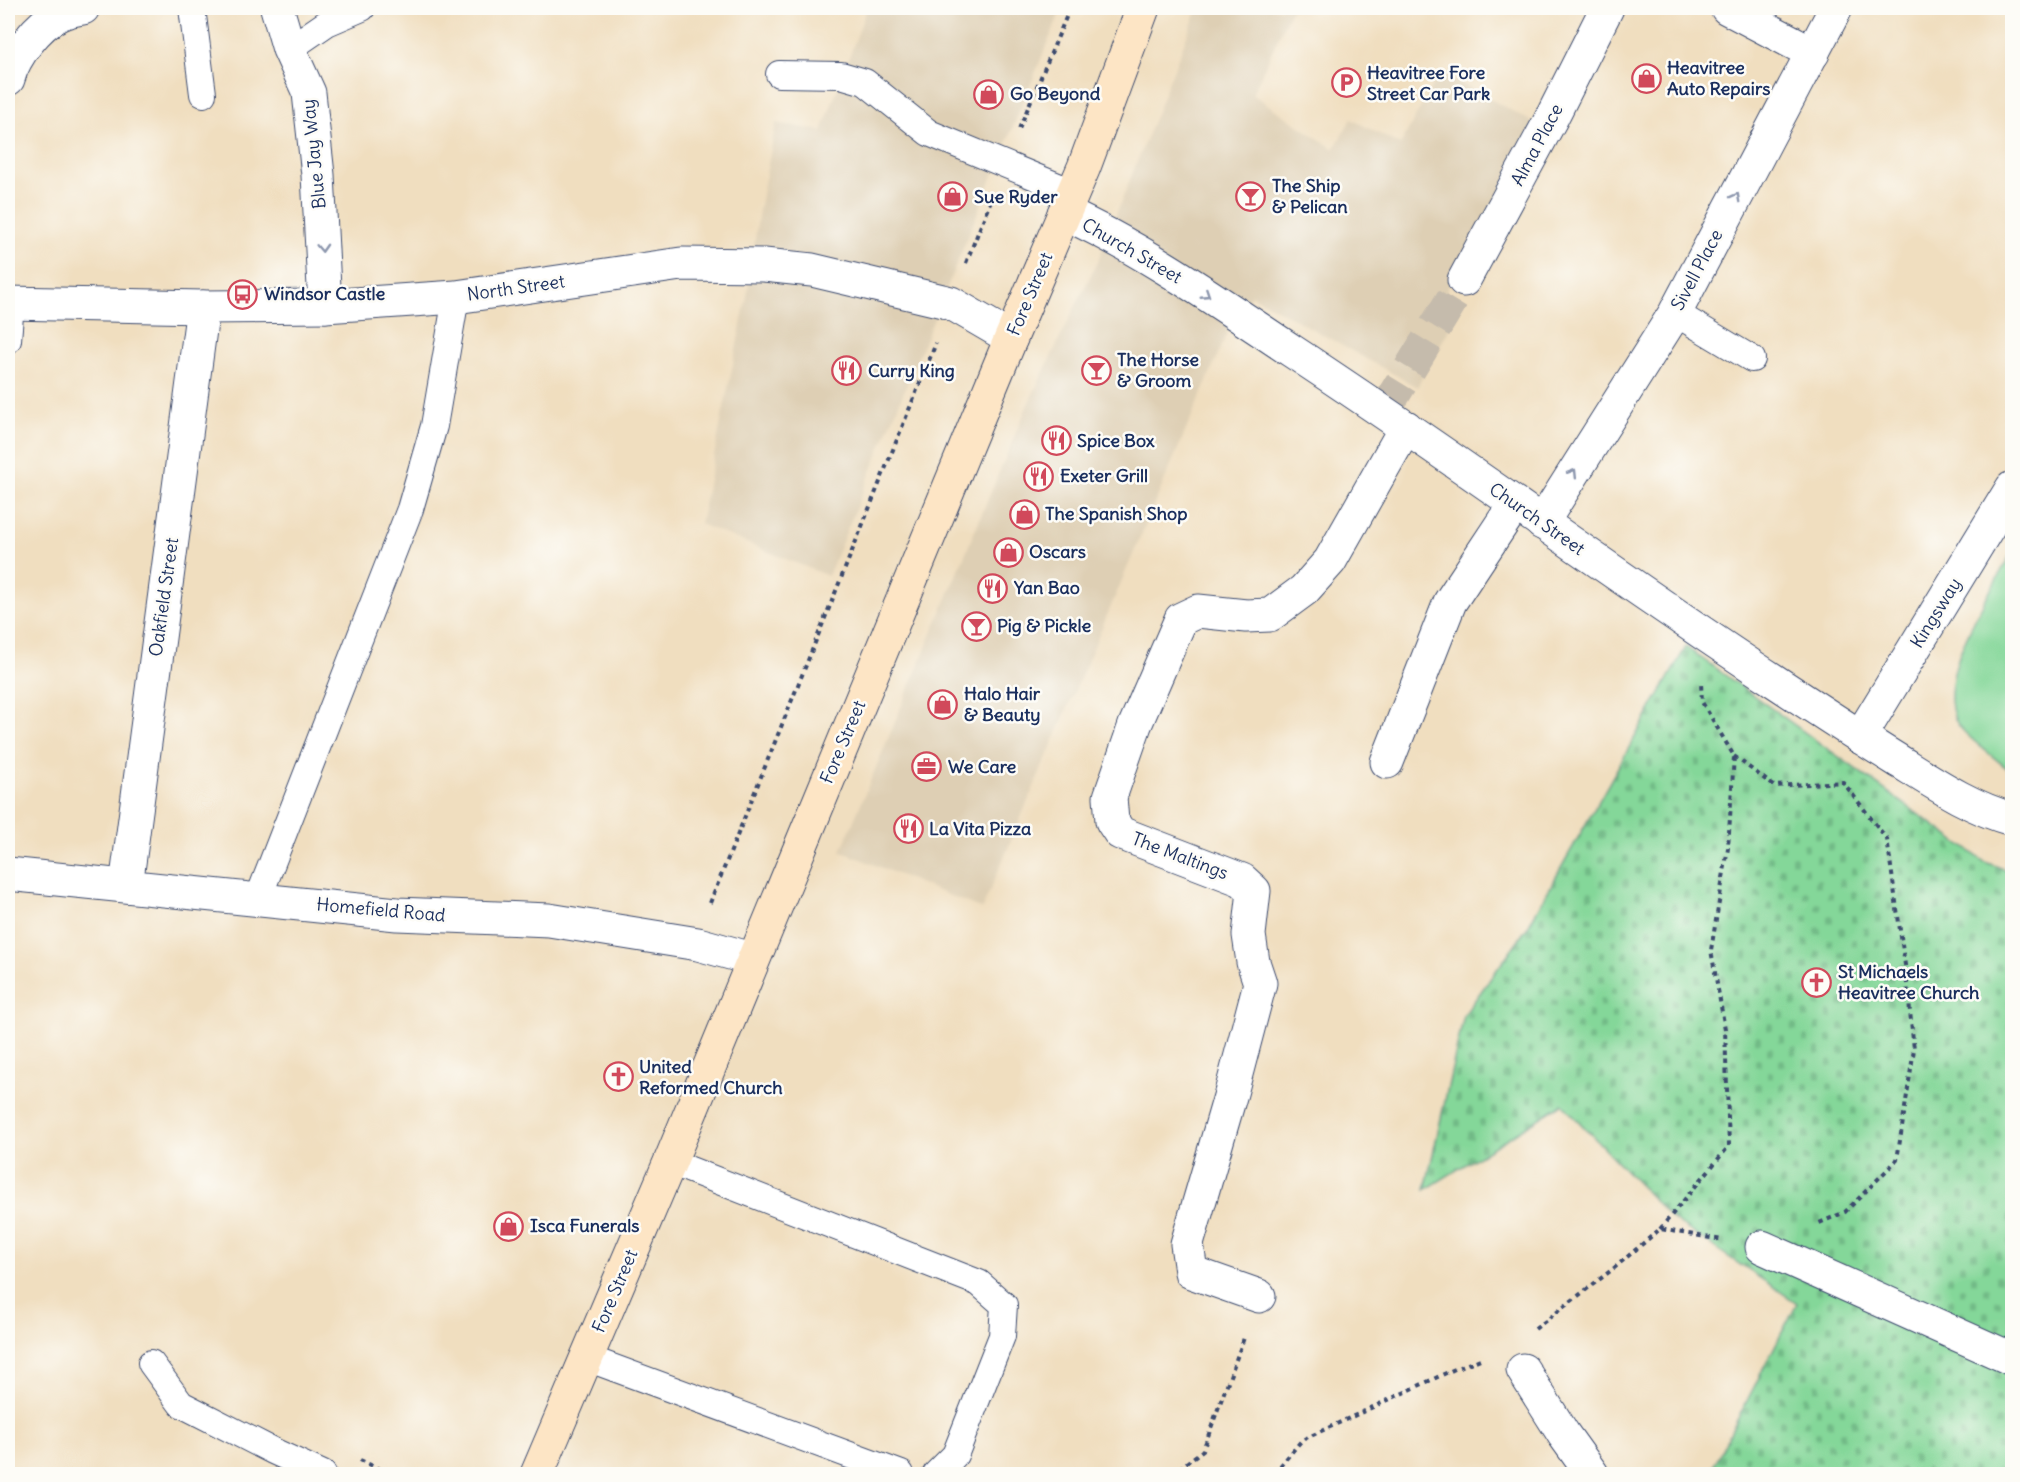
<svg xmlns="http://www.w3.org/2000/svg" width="2020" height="1482" viewBox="0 0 2020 1482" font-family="Delius,sans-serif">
<defs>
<pattern id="cemetery-stones" width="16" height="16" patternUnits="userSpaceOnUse" patternTransform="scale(1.5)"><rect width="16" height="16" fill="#84d799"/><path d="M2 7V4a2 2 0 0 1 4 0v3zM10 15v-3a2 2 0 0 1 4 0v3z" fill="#71b986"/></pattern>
</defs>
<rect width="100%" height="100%" fill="#fdfcf7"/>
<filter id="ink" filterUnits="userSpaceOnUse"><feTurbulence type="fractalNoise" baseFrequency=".0167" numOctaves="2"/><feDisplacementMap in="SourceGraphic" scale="12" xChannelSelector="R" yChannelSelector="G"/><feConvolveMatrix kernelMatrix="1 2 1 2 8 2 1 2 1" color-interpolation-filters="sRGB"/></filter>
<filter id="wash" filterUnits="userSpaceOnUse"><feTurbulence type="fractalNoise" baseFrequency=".008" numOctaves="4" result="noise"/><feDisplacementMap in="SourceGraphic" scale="24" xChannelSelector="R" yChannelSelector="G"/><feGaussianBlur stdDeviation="1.35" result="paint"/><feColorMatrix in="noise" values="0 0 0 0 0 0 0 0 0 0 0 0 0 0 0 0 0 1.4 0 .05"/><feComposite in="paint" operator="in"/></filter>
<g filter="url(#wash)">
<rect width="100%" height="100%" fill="#f0debf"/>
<g fill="#decfb4">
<polygon points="867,8 1062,8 828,576 700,524 748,291 759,210 776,123 822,131"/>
<polygon points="1198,8 1292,8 1252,94 1334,149 1351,119 1400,145 1440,72 1538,125 1444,295 1462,306 1417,387 1251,295 1229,329 982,909 841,851 1027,406 1098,260"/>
</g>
<path fill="#84d799" stroke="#50837c" stroke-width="1.5" d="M 2012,552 L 2012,772 C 2000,762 1963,735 1957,723 C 1932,678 1991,591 2012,552 Z"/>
<polygon fill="url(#cemetery-stones)" stroke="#50837c" stroke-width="1.5" points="1686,647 1985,862 2012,872 2012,1474 1713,1474 1710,1473 1797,1303 1671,1218 1562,1104 1425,1190 1464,1015 1527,928"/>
</g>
<g filter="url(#ink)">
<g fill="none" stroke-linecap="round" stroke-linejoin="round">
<polyline stroke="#c5bbac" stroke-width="33" stroke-dasharray="33 16" stroke-linecap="butt" points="1384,411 1464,280"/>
<defs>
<g id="service">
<polyline points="192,8 203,94"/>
<polyline points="289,49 327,23 362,8"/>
<polyline points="779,74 841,75 865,82 929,133 1072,192"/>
<polyline points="1675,313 1752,359"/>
<polyline points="8,340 11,303"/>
<polyline points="258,899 410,509 434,426 456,297"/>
<polyline points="670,1162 979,1283 1004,1305 1002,1336 955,1455 936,1474"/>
<polyline points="587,1358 901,1474"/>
<polyline points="151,1363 181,1404 273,1451 323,1474"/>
</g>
<g id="minor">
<polyline points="277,8 289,49 309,93 318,175 325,306"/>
<polyline points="1727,8 1813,53"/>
<path d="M 8,79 C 14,56 38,24 60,14 C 67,11 76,9 83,8"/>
<path d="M 1064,213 C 1145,250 1218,302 1292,351 C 1454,457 1611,574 1773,680 C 1814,707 1855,734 1897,760 C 1934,783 1971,808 2012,819"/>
<polyline points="1464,280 1550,121 1607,8"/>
<polyline points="8,303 203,307 325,306 456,297 681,264 764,265 812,270 951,303 1011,338"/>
<polyline points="1542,523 1675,313 1836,8"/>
<polyline points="1860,737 2012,488"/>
<polyline points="1387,762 1450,602 1515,504"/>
<polyline points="8,874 397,914 549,920 698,944 752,959"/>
<polyline points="126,886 203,307"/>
<polyline points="1762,1247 2012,1359"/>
<polyline points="1259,1296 1191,1272 1187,1244 1231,1093 1260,983 1253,962 1249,935 1254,891 1242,880 1120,833 1112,821 1110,797 1135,725 1181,619 1198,611 1246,616 1270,615 1304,590 1330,561 1406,427"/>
<polyline points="1523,1370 1564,1435 1592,1474"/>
</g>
<polyline id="secondary" points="537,1474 670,1162 1011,338 1084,167 1143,8"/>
</defs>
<use href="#service" stroke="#3b496d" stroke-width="28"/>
<use href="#minor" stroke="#3b496d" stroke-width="35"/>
<use href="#secondary" stroke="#3b496d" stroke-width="35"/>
<g stroke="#3b496d" stroke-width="4" stroke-dasharray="4.5 4.5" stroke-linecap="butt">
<polyline points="1019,129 1070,8"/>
<polyline points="966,263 991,200"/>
<polyline points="1734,756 1774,786 1843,782 1887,839 1905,965 1914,1049 1897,1160 1845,1212 1817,1224"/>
<polyline points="710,903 936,343"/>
<polyline points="1660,1229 1729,1146 1725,1029 1711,950 1728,848 1734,756 1702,702 1701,683"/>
<polyline points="1535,1329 1613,1269 1660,1229 1722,1240"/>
<polyline points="360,1460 390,1474"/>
<polyline points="1172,1474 1203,1450 1245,1335"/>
<polyline points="1276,1474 1281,1465 1302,1440 1457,1368 1483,1358"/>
</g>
<use href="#service" stroke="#fff" stroke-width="26"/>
<use href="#minor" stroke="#fff" stroke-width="33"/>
<use href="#secondary" stroke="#fde5c5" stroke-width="33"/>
</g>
<defs><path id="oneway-chevron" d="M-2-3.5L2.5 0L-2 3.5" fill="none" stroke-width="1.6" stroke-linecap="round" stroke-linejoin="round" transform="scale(1.5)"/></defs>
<g stroke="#8d97ae">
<use href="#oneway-chevron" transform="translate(1736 197) rotate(-62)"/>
<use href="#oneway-chevron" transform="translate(322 248) rotate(87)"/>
<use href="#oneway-chevron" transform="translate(1206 294) rotate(33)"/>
<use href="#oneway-chevron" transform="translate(1573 473) rotate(-58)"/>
</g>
</g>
<defs>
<symbol id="shop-ring" viewBox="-11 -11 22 22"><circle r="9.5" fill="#fdfcf7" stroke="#d1495b" stroke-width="1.5"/><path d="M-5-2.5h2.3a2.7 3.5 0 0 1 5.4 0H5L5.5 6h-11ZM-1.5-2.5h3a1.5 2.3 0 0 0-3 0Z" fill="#d1495b"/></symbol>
<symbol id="parking-ring" viewBox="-11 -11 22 22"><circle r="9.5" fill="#fdfcf7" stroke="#d1495b" stroke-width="1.5"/><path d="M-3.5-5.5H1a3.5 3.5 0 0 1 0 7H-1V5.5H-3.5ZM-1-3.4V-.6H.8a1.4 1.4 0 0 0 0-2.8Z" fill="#d1495b"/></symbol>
<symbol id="bar-ring" viewBox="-11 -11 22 22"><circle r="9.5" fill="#fdfcf7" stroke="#d1495b" stroke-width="1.5"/><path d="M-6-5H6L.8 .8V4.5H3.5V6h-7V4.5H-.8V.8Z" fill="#d1495b"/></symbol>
<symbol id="bus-ring" viewBox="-11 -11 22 22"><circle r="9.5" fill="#fdfcf7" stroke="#d1495b" stroke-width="1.5"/><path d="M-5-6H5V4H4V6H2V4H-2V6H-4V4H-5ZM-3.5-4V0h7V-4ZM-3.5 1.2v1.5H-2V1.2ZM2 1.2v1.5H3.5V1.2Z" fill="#d1495b"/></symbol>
<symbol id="restaurant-ring" viewBox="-11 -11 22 22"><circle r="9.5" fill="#fdfcf7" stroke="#d1495b" stroke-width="1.5"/><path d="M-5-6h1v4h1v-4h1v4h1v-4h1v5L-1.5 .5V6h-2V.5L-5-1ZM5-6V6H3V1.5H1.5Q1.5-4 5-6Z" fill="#d1495b"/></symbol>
<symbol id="office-ring" viewBox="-11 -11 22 22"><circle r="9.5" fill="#fdfcf7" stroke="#d1495b" stroke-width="1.5"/><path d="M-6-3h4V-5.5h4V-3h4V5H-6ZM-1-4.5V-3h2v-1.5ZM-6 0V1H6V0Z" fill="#d1495b"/></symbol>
<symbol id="church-ring" viewBox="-11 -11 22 22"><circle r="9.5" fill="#fdfcf7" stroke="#d1495b" stroke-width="1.5"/><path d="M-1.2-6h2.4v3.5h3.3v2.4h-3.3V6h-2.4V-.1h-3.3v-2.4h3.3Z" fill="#d1495b"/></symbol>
</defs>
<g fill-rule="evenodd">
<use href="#shop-ring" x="1630" y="62" width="33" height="33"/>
<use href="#parking-ring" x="1330" y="66" width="33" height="33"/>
<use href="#shop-ring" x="972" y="78" width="33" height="33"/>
<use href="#bar-ring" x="1234" y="180" width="33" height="33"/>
<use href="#shop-ring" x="936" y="180" width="33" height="33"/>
<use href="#bus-ring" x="226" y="278" width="33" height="33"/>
<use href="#bar-ring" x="1080" y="354" width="33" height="33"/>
<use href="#restaurant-ring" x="830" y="354" width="33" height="33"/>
<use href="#restaurant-ring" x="1040" y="424" width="33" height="33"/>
<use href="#restaurant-ring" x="1022" y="460" width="33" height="33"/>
<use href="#shop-ring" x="1008" y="498" width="33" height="33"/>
<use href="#shop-ring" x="992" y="536" width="33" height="33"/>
<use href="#restaurant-ring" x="976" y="572" width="33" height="33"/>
<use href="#bar-ring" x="960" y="610" width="33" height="33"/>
<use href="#shop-ring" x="926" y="688" width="33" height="33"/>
<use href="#office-ring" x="910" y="750" width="33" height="33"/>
<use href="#restaurant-ring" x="892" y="812" width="33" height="33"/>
<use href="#church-ring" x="1800" y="966" width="33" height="33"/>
<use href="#church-ring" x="602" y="1060" width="33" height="33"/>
<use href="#shop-ring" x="492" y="1210" width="33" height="33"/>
</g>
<g text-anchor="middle" stroke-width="5" stroke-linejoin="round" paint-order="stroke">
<g font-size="18" font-weight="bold" fill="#1b2f5e" stroke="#fdfcf7" text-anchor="start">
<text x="1667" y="74">Heavitree<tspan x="1667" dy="21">Auto Repairs</tspan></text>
<text x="1367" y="79">Heavitree Fore<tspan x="1367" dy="21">Street Car Park</tspan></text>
<text x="1010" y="100">Go Beyond</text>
<text x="1272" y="192">The Ship<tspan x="1272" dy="21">&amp; Pelican</tspan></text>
<text x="974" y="203">Sue Ryder</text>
<text x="264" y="300">Windsor Castle</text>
<text x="1117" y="366">The Horse<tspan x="1117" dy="21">&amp; Groom</tspan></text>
<text x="868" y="377">Curry King</text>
<text x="1077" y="447">Spice Box</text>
<text x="1060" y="482">Exeter Grill</text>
<text x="1045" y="520">The Spanish Shop</text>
<text x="1029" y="558">Oscars</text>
<text x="1014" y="594">Yan Bao</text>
<text x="997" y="632">Pig &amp; Pickle</text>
<text x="964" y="700">Halo Hair<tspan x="964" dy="21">&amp; Beauty</tspan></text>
<text x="948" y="773">We Care</text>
<text x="929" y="835">La Vita Pizza</text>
<text x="1838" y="978">St Michaels<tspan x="1838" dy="21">Heavitree Church</tspan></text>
<text x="639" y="1073">United<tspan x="639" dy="21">Reformed Church</tspan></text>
<text x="530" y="1232">Isca Funerals</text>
</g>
<g font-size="18" fill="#1b2f5e" stroke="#fdfcf7">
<text transform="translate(1537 145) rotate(-62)" y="6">Alma Place</text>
<text transform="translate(314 154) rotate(-96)" y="6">Blue Jay Way</text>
<text transform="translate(1132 251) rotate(30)" y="6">Church Street</text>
<text transform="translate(1697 270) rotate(-62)" y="6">Sivell Place</text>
<text transform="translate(516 288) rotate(-8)" y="6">North Street</text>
<text transform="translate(1030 294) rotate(-67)" y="6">Fore Street</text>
<text transform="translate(1537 519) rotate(35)" y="6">Church Street</text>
<text transform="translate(164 597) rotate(-82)" y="6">Oakfield Street</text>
<text transform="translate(1936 613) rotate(-58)" y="6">Kingsway</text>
<text transform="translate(843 742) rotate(-67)" y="6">Fore Street</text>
<text transform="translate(1180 856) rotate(21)" y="6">The Maltings</text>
<text transform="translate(381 910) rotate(5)" y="6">Homefield Road</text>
<text transform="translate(615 1291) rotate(-67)" y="6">Fore Street</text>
</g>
</g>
<rect width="2020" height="1482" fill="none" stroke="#fdfcf7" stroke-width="30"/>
</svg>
